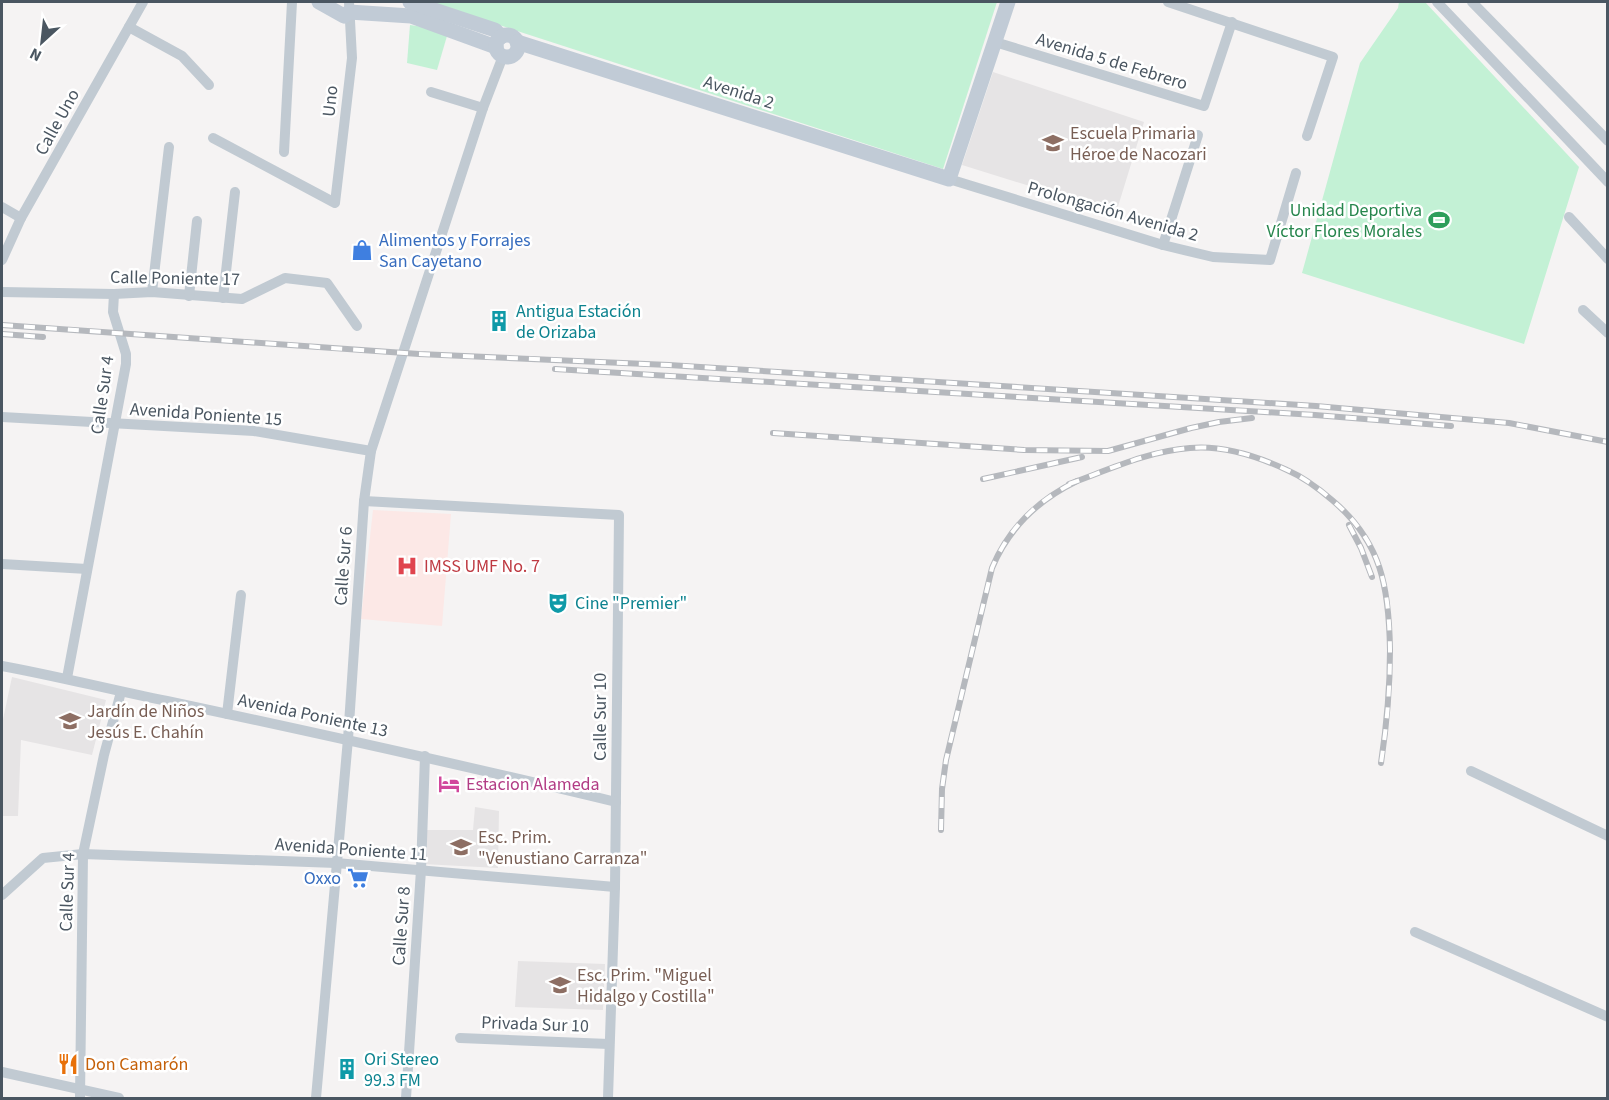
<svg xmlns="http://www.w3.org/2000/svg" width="1609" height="1100" viewBox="0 0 1609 1100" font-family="'Source Sans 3',sans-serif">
<rect width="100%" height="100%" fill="#f5f3f3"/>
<g fill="#e6e4e5">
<polygon points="993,72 1144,122 1116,213 962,165"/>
<polygon points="12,677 106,700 92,755 21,740 18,816 2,816 2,724"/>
<polygon points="475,807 499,811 498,868 423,864 425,830 473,830"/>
<polygon points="518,961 605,964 603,1010 515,1007"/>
</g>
<polygon fill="#fce8e6" points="373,510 451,514 442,626 361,619"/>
<g fill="#c3f1d5">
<polygon points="428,2 997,2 943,169"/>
<polygon points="1399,2 1425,2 1579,167 1524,344 1302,273 1360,63 1398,8"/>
<polygon points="410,25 424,27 447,36 437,70 407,63"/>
</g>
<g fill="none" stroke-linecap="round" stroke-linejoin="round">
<g stroke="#c1cad2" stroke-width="10">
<polyline points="1168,2 1333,57 1307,136"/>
<polyline points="1437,2 1608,182"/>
<polyline points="1472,2 1608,141"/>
<polyline points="129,27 182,56 209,85"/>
<polyline points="995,42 1204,106 1232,22"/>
<polyline points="431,92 483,108"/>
<polyline points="213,138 335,203 352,58 349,2"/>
<polyline points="284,152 292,2"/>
<polyline points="949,179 1163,245 1213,257 1270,260 1296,173"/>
<polyline points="2,207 21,218"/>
<polyline points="1569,217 1608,259"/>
<polyline points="1163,245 1198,135"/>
<polyline points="2,260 21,218 143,2"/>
<polyline points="2,292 114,294 152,292 242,299 285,278 327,283 357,326"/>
<polyline points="152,292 169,147"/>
<polyline points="189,296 197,221"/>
<polyline points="223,298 235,192"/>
<polyline points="1583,310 1608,333"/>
<polyline points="2,417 254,431 371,451"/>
<polyline points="364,501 619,515 615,887 608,1098"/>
<polyline points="2,564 87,569"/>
<path d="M 2,666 C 57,676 111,690 167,701 C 317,733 467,766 616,802"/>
<polyline points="67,678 126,364 126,354 113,312 114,294"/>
<polyline points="227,714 241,595"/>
<polyline points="1471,771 1608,836"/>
<polyline points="2,895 43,858 83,854 336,863 615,887"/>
<polyline points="1415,932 1608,1017"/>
<polyline points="460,1038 609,1044"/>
<polyline points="2,1072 119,1098"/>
<polyline points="80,1098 83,854 104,755 121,692"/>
<polyline points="316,1098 348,739 364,501 371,451 483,108 503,56"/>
<polyline points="406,1098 421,870 425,756"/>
</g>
<g stroke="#c1cbd6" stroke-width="15">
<polyline points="319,2 344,16 349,12 411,16 496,47"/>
<polyline points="410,2 495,30 501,37"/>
<circle cx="507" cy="46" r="11"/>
<polyline points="517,42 949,179 1008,2"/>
</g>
<defs>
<g id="rail">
<polyline points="2,325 419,354 669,365 1316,406 1509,423 1608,442"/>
<polyline points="2,334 43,337"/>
<polyline points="555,369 1315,415 1451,426"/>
<polyline points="773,433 1024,450 1108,451 1191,428 1219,422 1252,418"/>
<polyline points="983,479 1082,457"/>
<path d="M 1069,484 C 1108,470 1148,451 1190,448 C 1223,445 1257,456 1287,470 C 1303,477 1318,488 1332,500 C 1382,542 1389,588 1390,650 C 1390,691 1387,723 1381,763"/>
<polyline points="1349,525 1361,548 1372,577"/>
<path d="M 941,830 L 942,789 L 946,760 L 992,568 C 1009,527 1038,500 1077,481"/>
</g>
</defs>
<use href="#rail" stroke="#b5b8bd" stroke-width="6"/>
<use href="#rail" stroke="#fff" stroke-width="4" stroke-dasharray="11" stroke-linecap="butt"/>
</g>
<defs>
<symbol id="school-bare" viewBox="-9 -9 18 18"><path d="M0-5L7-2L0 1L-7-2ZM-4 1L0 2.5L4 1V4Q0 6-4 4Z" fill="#8d6e63" stroke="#fff" stroke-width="2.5" paint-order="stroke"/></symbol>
<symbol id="stadium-bare" viewBox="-9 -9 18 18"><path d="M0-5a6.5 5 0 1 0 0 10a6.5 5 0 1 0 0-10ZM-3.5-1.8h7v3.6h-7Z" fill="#2e9e5b" stroke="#fff" stroke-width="2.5" paint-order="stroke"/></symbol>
<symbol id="shop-bare" viewBox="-9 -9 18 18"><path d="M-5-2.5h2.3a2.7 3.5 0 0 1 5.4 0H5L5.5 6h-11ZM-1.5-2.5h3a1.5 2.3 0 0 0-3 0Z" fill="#3f7fe0" stroke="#fff" stroke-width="2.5" paint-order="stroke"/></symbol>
<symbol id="building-bare" viewBox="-9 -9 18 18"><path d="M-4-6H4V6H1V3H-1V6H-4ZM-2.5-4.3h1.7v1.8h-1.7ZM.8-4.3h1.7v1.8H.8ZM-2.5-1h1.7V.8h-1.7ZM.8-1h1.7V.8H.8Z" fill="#0f9aa8" stroke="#fff" stroke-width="2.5" paint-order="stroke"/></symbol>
<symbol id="hospital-bare" viewBox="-9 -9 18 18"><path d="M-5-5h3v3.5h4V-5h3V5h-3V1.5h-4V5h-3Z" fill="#e0444e" stroke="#fff" stroke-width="2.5" paint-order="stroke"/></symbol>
<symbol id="theatre-bare" viewBox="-9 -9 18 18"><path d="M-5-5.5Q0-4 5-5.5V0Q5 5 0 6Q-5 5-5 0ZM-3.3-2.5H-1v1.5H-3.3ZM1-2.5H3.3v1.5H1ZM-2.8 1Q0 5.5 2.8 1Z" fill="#0f9aa8" stroke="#fff" stroke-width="2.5" paint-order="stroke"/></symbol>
<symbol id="hotel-bare" viewBox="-9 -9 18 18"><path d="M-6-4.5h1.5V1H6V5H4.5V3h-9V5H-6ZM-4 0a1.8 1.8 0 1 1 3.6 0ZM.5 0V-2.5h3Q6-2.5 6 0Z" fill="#d1479c" stroke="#fff" stroke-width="2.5" paint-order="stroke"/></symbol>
<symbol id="supermarket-bare" viewBox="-9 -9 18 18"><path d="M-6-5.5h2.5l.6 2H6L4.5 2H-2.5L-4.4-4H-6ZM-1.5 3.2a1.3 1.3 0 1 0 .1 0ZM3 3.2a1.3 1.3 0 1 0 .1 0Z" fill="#3f7fe0" stroke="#fff" stroke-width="2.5" paint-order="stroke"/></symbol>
<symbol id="restaurant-bare" viewBox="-9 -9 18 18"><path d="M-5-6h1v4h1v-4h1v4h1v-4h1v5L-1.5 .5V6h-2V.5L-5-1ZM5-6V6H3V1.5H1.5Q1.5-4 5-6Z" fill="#e8710a" stroke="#fff" stroke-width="2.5" paint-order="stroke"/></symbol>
</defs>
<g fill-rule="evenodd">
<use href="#school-bare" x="1038" y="128" width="30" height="30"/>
<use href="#stadium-bare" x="1424" y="205" width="30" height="30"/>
<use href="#shop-bare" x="347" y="235" width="30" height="30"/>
<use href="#building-bare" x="484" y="306" width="30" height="30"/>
<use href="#hospital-bare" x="392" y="551" width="30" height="30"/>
<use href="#theatre-bare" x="543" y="588" width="30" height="30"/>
<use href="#school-bare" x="55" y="706" width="30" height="30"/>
<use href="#hotel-bare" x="434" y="769" width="30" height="30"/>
<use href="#school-bare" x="446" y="832" width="30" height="30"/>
<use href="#supermarket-bare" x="343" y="863" width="30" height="30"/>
<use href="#school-bare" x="545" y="970" width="30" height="30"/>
<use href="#restaurant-bare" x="53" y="1049" width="30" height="30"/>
<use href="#building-bare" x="332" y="1054" width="30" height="30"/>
</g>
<g text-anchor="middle" stroke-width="5" stroke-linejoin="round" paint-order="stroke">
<g font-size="18" fill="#4a5661" stroke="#fff">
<text transform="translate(1112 61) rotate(17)" y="6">Avenida 5 de Febrero</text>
<text transform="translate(739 92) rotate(18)" y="6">Avenida 2</text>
<text transform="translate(330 101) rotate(-84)" y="6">Uno</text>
<text transform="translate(57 122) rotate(-61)" y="6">Calle Uno</text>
<text transform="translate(1113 211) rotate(16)" y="6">Prolongación Avenida 2</text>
<text transform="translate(175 278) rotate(1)" y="6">Calle Poniente 17</text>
<text transform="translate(102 395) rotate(-82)" y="6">Calle Sur 4</text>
<text transform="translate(206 414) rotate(4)" y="6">Avenida Poniente 15</text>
<text transform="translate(343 566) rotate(-86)" y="6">Calle Sur 6</text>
<text transform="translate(313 715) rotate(12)" y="6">Avenida Poniente 13</text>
<text transform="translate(600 717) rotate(-90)" y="6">Calle Sur 10</text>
<text transform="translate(351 849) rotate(4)" y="6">Avenida Poniente 11</text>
<text transform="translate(67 892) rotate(-88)" y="6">Calle Sur 4</text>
<text transform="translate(401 926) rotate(-86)" y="6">Calle Sur 8</text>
<text transform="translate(535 1024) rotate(2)" y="6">Privada Sur 10</text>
</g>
<g font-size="18" fill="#785e54" stroke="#fff" text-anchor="start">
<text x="1070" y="139">Escuela Primaria<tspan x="1070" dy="21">Héroe de Nacozari</tspan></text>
<text x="87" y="717">Jardín de Niños<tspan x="87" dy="21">Jesús E. Chahín</tspan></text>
<text x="478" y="843">Esc. Prim.<tspan x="478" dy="21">"Venustiano Carranza"</tspan></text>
<text x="577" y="981">Esc. Prim. "Miguel<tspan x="577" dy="21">Hidalgo y Costilla"</tspan></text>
</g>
<g font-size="18" fill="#27864d" stroke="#fff" text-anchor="end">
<text x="1422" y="216">Unidad Deportiva<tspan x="1422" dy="21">Víctor Flores Morales</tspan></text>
</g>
<g font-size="18" fill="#366cbe" stroke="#fff" text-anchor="start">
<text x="379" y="246">Alimentos y Forrajes<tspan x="379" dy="21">San Cayetano</tspan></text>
<text x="341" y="884" text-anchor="end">Oxxo</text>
</g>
<g font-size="18" fill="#0d838f" stroke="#fff" text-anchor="start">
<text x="516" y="317">Antigua Estación<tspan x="516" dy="21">de Orizaba</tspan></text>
<text x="575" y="609">Cine "Premier"</text>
<text x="364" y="1065">Ori Stereo<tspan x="364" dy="21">99.3 FM</tspan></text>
</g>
<g font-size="18" fill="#be3a42" stroke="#fff" text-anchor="start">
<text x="424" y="572">IMSS UMF No. 7</text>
</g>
<g font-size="18" fill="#b23c85" stroke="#fff" text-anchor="start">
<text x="466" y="790">Estacion Alameda</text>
</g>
<g font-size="18" fill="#c56008" stroke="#fff" text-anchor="start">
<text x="85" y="1070">Don Camarón</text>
</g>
</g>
<rect width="1609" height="1100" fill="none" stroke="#4a5661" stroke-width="6"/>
<g transform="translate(42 42) rotate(207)" stroke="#ffffff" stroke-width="4.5" paint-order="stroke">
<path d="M0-4.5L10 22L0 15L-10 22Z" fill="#4a5661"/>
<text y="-9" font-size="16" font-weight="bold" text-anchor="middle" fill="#4a5661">N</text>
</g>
</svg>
